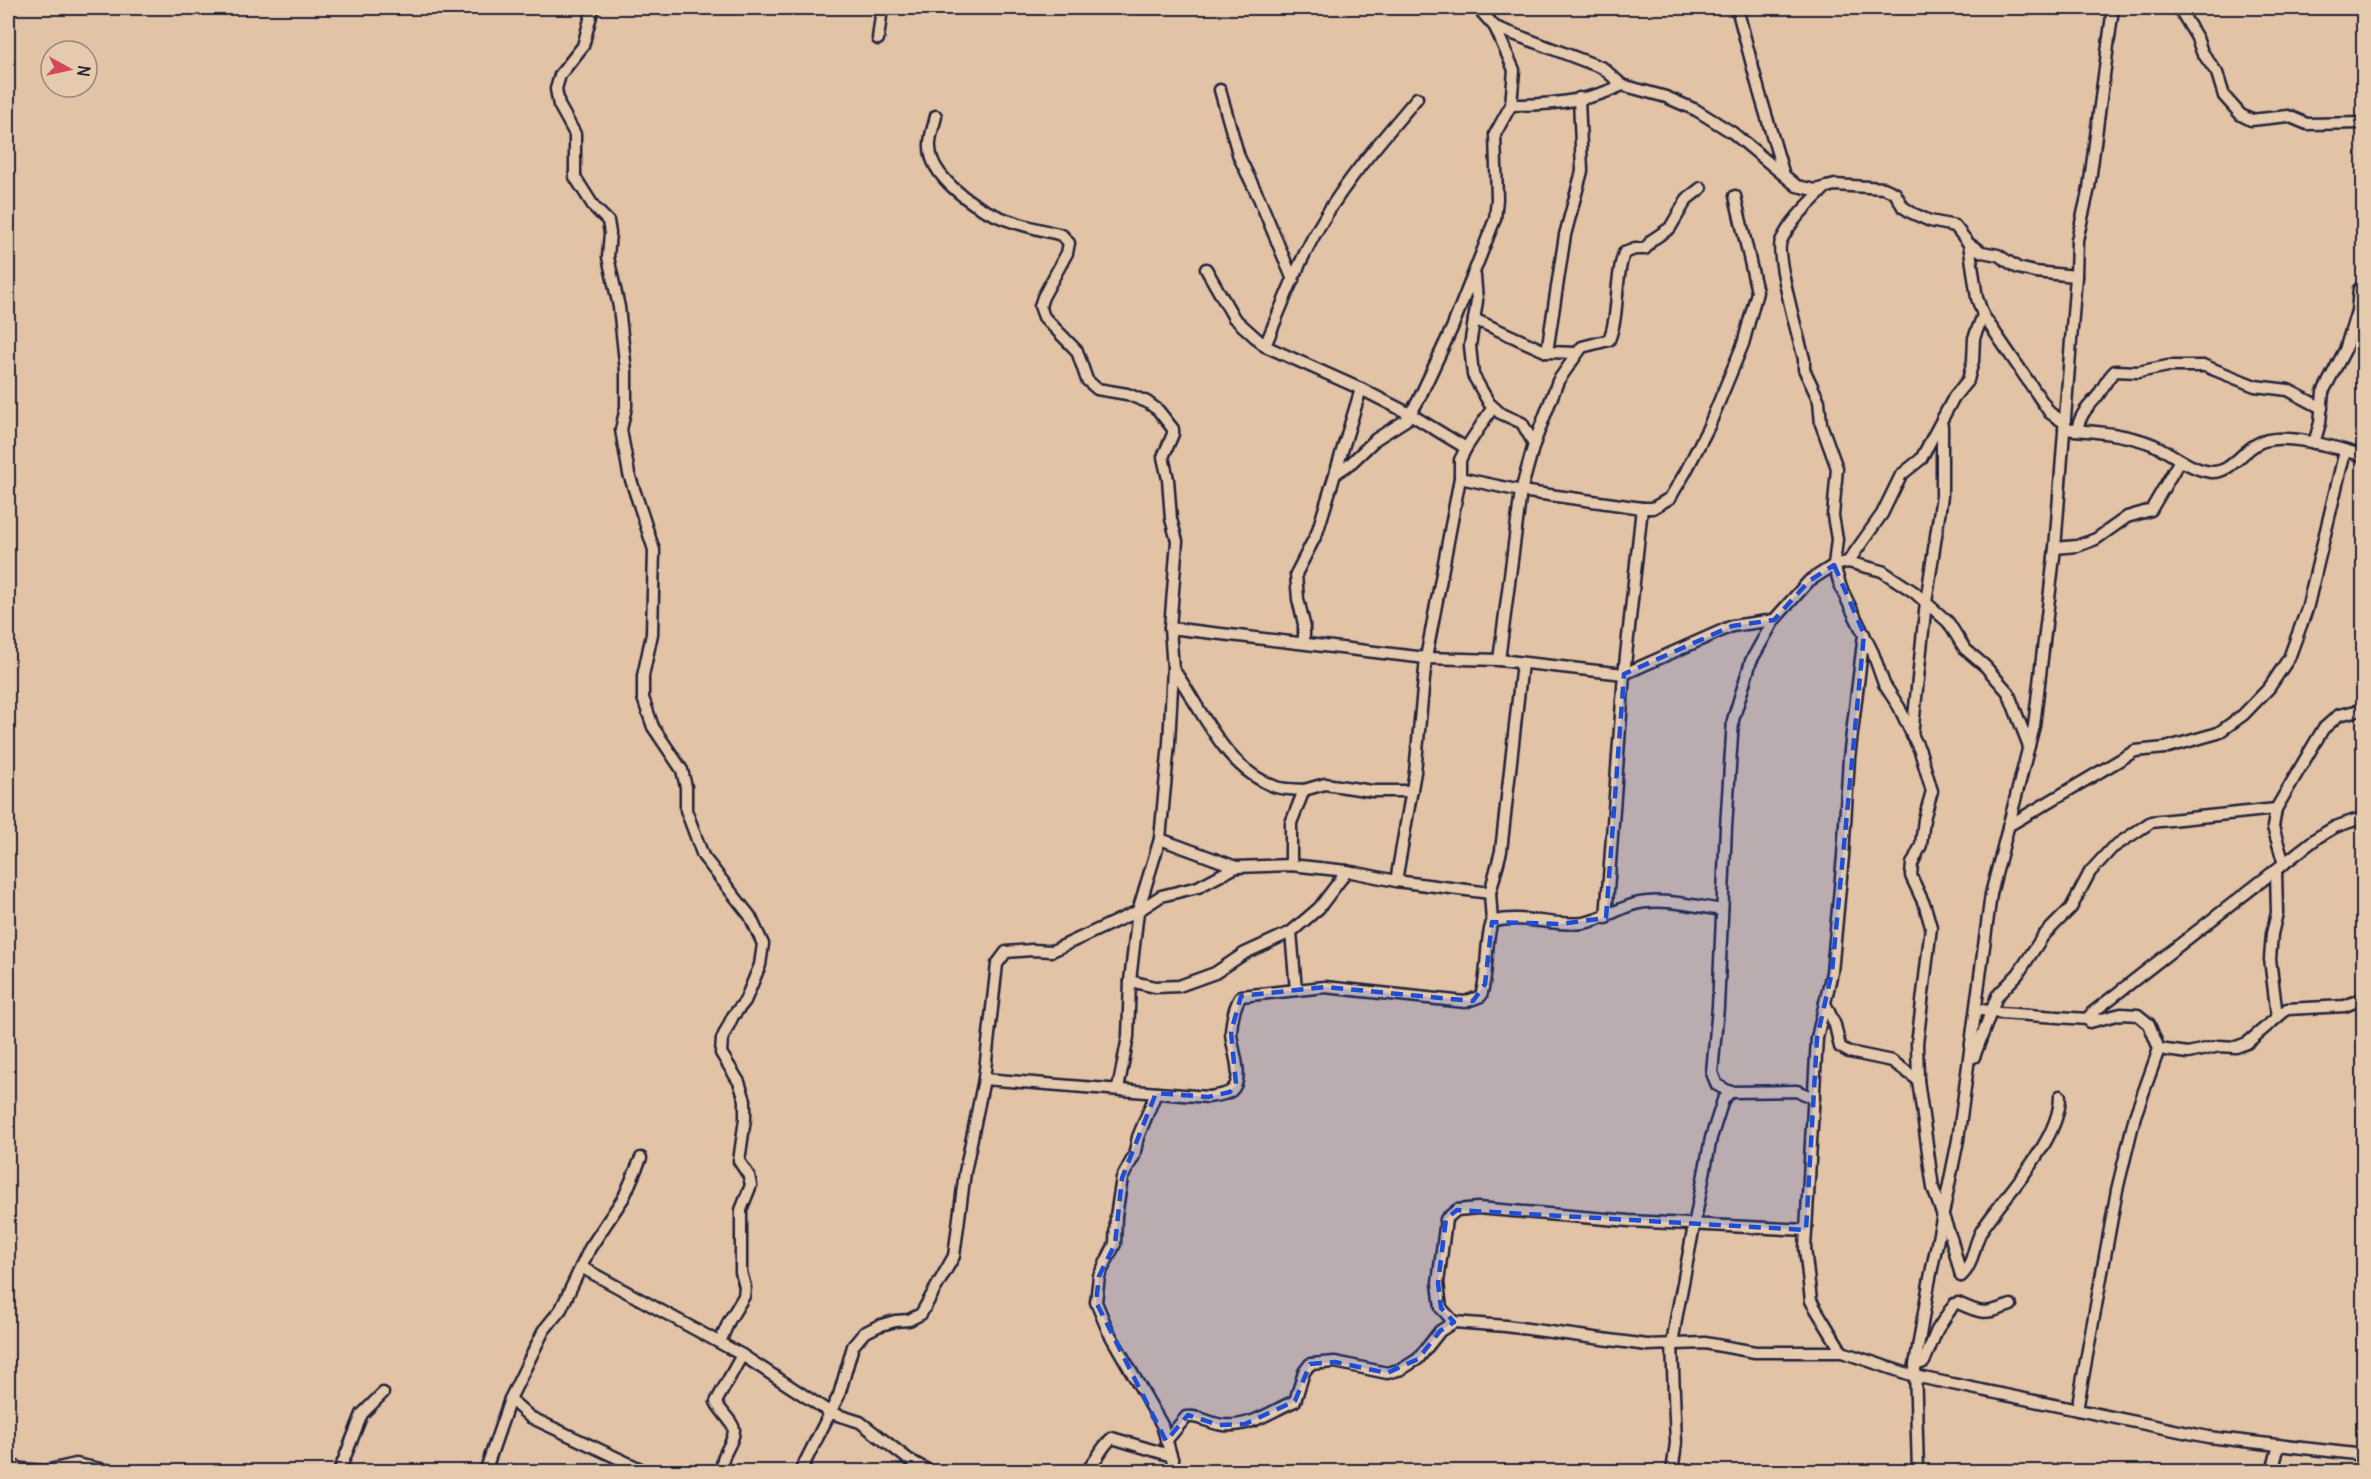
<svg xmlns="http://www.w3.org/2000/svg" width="2371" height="1479" viewBox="0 0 2371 1479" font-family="Delius,sans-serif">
<rect width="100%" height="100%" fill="#e3c3a6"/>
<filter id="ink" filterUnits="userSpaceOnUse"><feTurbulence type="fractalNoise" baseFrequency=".0167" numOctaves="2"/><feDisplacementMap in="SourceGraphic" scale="12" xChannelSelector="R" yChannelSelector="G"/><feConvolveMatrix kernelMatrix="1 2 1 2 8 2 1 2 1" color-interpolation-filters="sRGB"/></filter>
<g filter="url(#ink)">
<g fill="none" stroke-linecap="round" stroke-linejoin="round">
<defs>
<g id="street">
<polyline points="593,8 583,46 560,75 556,89 559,105 575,134 575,177 594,207 608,221 610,233 608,257 619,307 626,371 626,407 621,430 629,474 654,550 652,634 643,676 643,698 653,727 682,770 686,787 686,810 703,856 750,916 763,944 760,965 745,1001 733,1016 722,1039 721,1053 739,1082 745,1100 745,1119 739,1161 749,1176 751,1185 741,1210 741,1272 745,1287 744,1296 729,1321 720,1342"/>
<polyline points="1478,8 1495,27 1603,68 1622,85 1666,97 1696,110 1733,133 1797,186 1815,190 1835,185 1884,188 1895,193 1903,207 1912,213 1930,221 1955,226 1969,244 1982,252 1998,255 2018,268 2035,272 2076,276"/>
<polyline points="1737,8 1759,91 1783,172"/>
<polyline points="2179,8 2197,38 2202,52 2217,73 2224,96 2241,115 2251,120 2288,116 2307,124 2364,123"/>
<polyline points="878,39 882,8"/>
<polyline points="1220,90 1239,157 1259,198 1293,280"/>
<path d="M 1511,105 C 1546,105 1591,101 1622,85"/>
<path d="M 936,116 C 934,126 929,137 930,147 C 930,176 971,205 995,215 C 1016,225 1040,229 1062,235 L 1069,243 L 1067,253 L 1043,297 L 1040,306 L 1044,317 L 1077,351 L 1087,380 L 1097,389 L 1127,394 L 1147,402 L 1158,410 L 1173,429 L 1173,434 L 1163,457 L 1168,479 L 1171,519 L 1177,541 L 1170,628 L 1173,669 L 1169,743 L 1160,839 L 1138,911 L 1130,981 L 1128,1037 L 1118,1089"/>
<path d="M 1826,187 C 1810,203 1791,220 1781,241 C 1775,254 1799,340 1804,359 L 1804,369 L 1819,401 L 1821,424 L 1837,468 L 1833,516 L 1837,539 L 1834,565 L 1841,588 L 1873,653 L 1884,684 L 1899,707 L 1920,751 L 1932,791 L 1924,819 L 1921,845 L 1912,864 L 1911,876 L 1925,906 L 1931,927 L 1917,1044 L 1918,1080 L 1933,1188 L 1952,1241 L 1961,1276"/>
<polyline points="1969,244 1977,298 1983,315 2050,413 2065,423"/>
<polyline points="1206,269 1234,318 1265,346 1361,389 1410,414 1466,448"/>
<polyline points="1475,276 1477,301 1470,346 1473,375 1489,403 1500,413 1522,423 1534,444"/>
<polyline points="1474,319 1547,352 1576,353"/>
<path d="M 1265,346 C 1283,303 1300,257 1325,217 C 1351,174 1385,136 1417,98"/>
<polyline points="1547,352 1565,235 1582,171 1579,98"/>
<path d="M 2064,429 C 2094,432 2125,433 2154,445 C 2172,453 2190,470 2211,472 C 2231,473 2241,452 2257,444 C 2281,430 2338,448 2364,456"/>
<path d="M 2077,430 C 2080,415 2086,409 2096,398 C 2103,389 2106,379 2115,371 L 2138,372 L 2168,366 L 2205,366 L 2255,386 L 2288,390 L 2322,408"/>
<polyline points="2314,443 2320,423 2323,392 2345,350 2357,311 2359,289"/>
<polyline points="1336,473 1351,463 1376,439 1406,420 1410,414 1418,401 1452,328 1495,219 1497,199 1495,134 1511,105 1514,70 1495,27"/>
<polyline points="1460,478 1521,491 1642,508 1653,508 1670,498 1685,473 1709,426 1743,344 1757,292 1735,196"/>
<polyline points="2055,548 2077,546 2096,539 2127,517 2151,510 2180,460"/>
<polyline points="1848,562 1882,571 1914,592 1948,622 1965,649 1985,666 2008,692 2029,746"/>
<polyline points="1170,628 1426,658 1499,660 1624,674 1732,626 1774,620"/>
<polyline points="1304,643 1304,624 1298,599 1296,574 1317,533 1361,389"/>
<path d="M 1499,660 L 1521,491 L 1534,444 L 1558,381 L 1582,347 L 1609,340 C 1620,312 1614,281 1624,253 L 1635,249 L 1645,249 L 1652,240 L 1670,228 L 1687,199 L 1701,188"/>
<path d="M 1173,669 C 1204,711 1223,768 1276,787 C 1285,790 1295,789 1304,790"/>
<polyline points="1912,736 1926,602 1942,496 1942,426"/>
<polyline points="2008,826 2135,751 2165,748 2218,733 2243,715 2269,688 2289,658 2307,609 2345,451"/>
<polyline points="1160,839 1236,867 1291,865 1347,871 1396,881 1490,893"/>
<polyline points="2284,864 2273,827 2276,809 2323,729 2339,715 2364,709"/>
<polyline points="1291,865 1291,823 1304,790 1325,784 1372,791 1412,791"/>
<polyline points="2276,870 2277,913 2272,934 2270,959 2277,1016"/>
<polyline points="1396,881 1415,772 1426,658 1460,478 1460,460 1466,448 1493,407"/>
<polyline points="1606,918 1624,674 1642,508"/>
<polyline points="1492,922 1490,893 1501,851 1522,663"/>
<polyline points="1130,981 1155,987 1179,986 1215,973 1245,953 1291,932"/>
<polyline points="1296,990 1291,932 1319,908 1347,871"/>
<polyline points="1825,1003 1835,1025 1840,1047 1849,1052 1892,1061 1918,1080"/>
<polyline points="1976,1009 2000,1013 2087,1019 2090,1022 2121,1014 2138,1015 2149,1024 2159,1049 2135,1116 2117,1190 2077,1410"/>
<polyline points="2087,1019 2092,1013 2318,837 2335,827 2364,817"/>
<polyline points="2159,1049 2188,1053 2219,1046 2236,1047 2247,1043 2287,1009 2345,1006 2364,998"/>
<polyline points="1974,1057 1997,996 2018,974 2043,936 2071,908 2090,872 2112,848 2151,822 2276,809"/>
<path d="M 984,1079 L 1208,1097 C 1215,1096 1226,1095 1231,1091 C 1246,1078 1231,1048 1231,1032 C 1232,1019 1234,1006 1241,996 L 1325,987 L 1465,1002 L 1481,996 C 1489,972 1484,946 1492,922 C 1521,913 1553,927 1583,923 C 1602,920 1617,909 1635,904 C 1662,897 1695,906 1722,910"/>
<polyline points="1156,1093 1138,1137 1134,1156 1122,1178 1116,1216 1115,1244 1099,1276 1096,1302 1108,1331 1162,1425 1176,1472"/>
<polyline points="1814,1098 1797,1091 1730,1092 1717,1085 1712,1073 1718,1007 1726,827 1733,720 1751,661 1774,620 1809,581 1834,565 1848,562 1882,514 1901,475 1921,459 1954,397 1968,380 1973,361 1974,338 1983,315"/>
<polyline points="641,1158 624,1197 590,1248 561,1309 544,1330 510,1399 530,1417 647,1472"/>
<polyline points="581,1267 742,1355 831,1413 860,1422 908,1459 931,1472"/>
<path d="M 1961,1276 C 1974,1265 1973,1244 1982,1230 C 2006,1193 2060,1141 2060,1096"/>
<polyline points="1454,1322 1441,1308 1438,1283 1446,1219 1457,1210 1478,1208 1629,1221 1806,1230"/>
<polyline points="1842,1352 1811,1301 1805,1248 1817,1038 1832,972 1843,856 1849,758 1864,634"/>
<path d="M 1915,1365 L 1924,1362 L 1937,1330 L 1954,1304 L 1958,1303 C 1984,1315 1984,1314 2011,1305"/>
<path d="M 1166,1441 L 1186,1417 C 1199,1415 1211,1424 1223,1425 C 1250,1428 1271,1411 1295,1401 L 1304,1372 L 1310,1364 L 1335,1362 L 1387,1373 L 1402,1369 L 1418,1359 L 1440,1331 L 1454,1322 L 1506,1326 L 1647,1345 L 1705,1343 L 1755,1352 L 1842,1352 L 1914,1376 L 2208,1437 L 2364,1455"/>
<polyline points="8,1464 22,1469 45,1471 76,1464 115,1472"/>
<polyline points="339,1472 362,1414 383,1393"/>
<polyline points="485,1472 510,1399"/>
<path d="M 724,1472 C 717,1456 734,1446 734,1430 C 734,1423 720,1411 716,1402 L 742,1355"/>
<polyline points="800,1472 839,1395 853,1346 864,1333 878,1326 895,1321 909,1320 921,1314 954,1256 965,1172 984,1079 997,964 1006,952 1032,950 1052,951 1138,911 1161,896 1198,887 1236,867"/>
<path d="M 1085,1472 C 1097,1462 1100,1448 1112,1438 L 1169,1455"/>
<polyline points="1672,1472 1676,1443 1672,1345 1677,1314 1711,1138 1723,1100 1730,1092"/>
<polyline points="1918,1472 1915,1365 1929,1283 1958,1140 1991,894 2034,726 2055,548 2076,276 2077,240 2089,188 2113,8"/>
<polyline points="2272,1472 2279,1445"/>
</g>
</defs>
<use href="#street" stroke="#22223b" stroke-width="15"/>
<use href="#street" stroke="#e6caad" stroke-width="10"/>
</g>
</g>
<path fill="#1d4ed8" fill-opacity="0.2" stroke="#1d4ed8" stroke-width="4.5" stroke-dasharray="12 8" stroke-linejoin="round" d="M 1834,565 L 1864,634 L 1832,972 L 1817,1038 L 1806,1230 L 1457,1210 L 1446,1219 L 1438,1283 L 1441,1308 L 1454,1322 L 1440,1331 L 1418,1359 L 1387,1373 L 1335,1362 L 1310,1364 L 1295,1401 L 1245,1424 L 1219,1425 L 1188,1415 L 1166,1441 L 1096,1302 L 1099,1276 L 1115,1244 L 1122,1178 L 1156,1093 L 1208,1097 L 1230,1092 L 1236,1084 L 1231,1032 L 1241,996 L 1325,987 L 1473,1001 L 1485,984 L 1492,922 L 1560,924 L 1606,918 L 1624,674 L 1732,626 L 1774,620 L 1809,581 Z"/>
<rect width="2371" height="1479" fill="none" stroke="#e6caad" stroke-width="30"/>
<rect x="15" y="15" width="2341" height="1449" fill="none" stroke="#22223b" stroke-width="2" filter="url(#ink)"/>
<g transform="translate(69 69) rotate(98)"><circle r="28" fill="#e6caad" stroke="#98877f" stroke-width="1.5"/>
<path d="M0-4.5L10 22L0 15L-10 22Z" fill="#d1495b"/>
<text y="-9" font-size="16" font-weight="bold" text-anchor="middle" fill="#22223b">N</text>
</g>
</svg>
